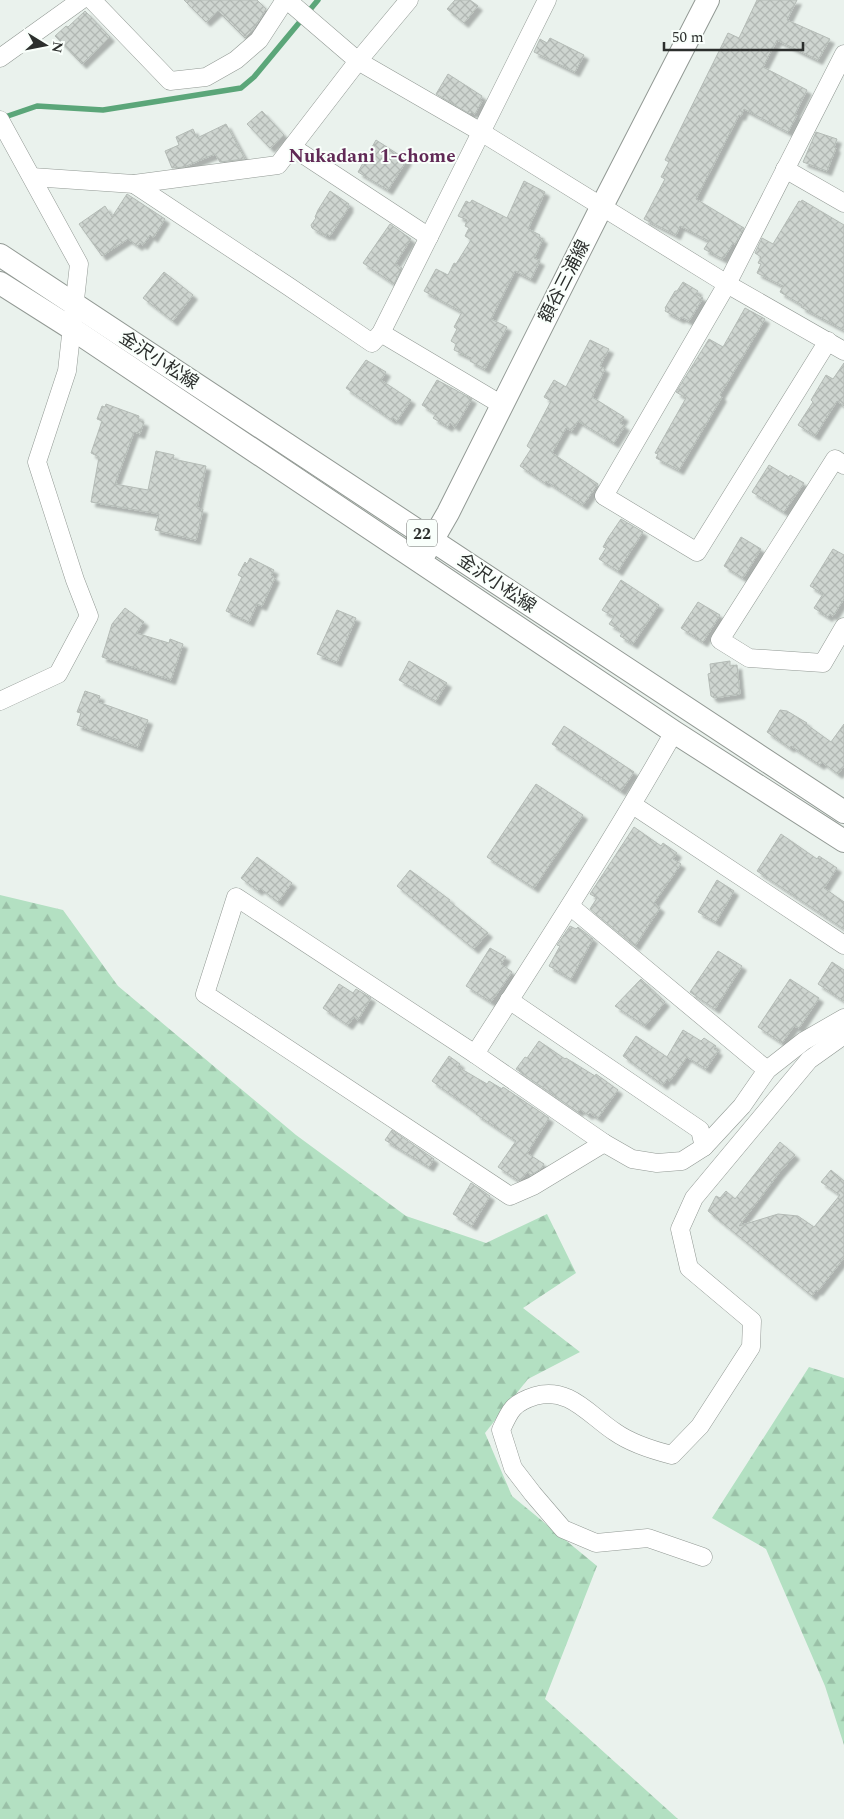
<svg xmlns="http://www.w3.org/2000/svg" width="844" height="1819" viewBox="0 0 844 1819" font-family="Spectral,'Noto Sans JP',serif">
<defs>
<pattern id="forest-firs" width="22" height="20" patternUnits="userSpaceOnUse" patternTransform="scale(1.25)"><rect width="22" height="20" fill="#b3e0c2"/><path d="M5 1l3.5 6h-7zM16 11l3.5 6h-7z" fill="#9ac0a7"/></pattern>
<pattern id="building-cross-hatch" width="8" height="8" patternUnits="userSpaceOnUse" patternTransform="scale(1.25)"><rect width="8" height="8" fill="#ced5d0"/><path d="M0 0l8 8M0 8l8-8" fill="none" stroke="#b1b7b3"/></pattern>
<filter id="shadow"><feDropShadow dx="4.5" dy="4.5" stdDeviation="1" flood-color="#0004"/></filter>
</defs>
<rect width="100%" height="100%" fill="#eaf2ed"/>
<g fill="url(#forest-firs)">
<polygon points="0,895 63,910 118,986 296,1135 406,1216 486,1243 547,1214 576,1273 523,1308 580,1352 528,1379 485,1433 512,1496 597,1566 545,1699 678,1819 0,1819"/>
<polygon points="809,1367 844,1378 844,1745 825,1686 766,1549 712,1518"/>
</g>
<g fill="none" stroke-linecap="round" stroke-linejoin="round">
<polyline stroke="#5ba679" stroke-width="5.5" points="2,118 37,106 103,110 241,88 254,77 318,0"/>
</g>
<g fill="url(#building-cross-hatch)" stroke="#b4bbb6" filter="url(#shadow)">
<polygon points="184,0 257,0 266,9 252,31 245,38 218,11 206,22"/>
<polygon points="455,0 470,0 478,6 464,23 447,9"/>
<polygon points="757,0 797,0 787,20 830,39 818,60 777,40 763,67 807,90 795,114 797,115 788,132 744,109 741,116 739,115 696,199 744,228 735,244 733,243 723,259 704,249 709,241 680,226 676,235 644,219 665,179 661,177 669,162 665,160 728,33 739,38"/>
<polygon points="85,11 110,37 82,64 55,36 66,26 68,27"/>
<polygon points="550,38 584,55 575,72 534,52 540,39 547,43"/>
<polygon points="448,74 482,96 480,100 482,101 475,114 472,112 470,114 436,94"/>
<polygon points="262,111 284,135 270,148 247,124"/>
<polygon points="226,124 245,159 220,162 215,154 184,167 172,168 165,151 179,145 176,137 193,129 197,138"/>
<polygon points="816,132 837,139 834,147 836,148 827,171 803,162"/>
<polygon points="376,140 407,160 388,190 358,172"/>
<polygon points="524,181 545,192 528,229 540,235 539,237 543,239 534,258 540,261 531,279 515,271 491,319 507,327 485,369 470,361 471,358 454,350 456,344 451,341 457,329 454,327 462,312 424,291 436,269 448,275 454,263 456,264 471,240 465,236 469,228 465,226 467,220 458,216 466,201 470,203 472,200 507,218"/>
<polygon points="330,191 349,204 347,207 349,207 330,236 327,234 326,236 312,228 311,225 316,218 315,217 318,210"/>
<polygon points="127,194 165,219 153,238 150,235 143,245 140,243 138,246 128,239 102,256 79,224 105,206 112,217"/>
<polygon points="802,200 844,225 844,330 801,307 802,305 780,292 783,286 757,273 761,264 758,263 761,257 755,253 762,238 773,244 799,201 801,202"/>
<polygon points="390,224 411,239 395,264 402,268 394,284 363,263"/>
<polygon points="164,272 193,295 173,321 143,298"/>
<polygon points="683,282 698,291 696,294 703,298 689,321 681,317 680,319 665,311 666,309 665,308 675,291 677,291"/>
<polygon points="745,308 765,319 720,395 722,397 679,470 656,458 658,454 655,453 686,398 676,392 709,339 723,347"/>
<polygon points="590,340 609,349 600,366 605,369 592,397 624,417 620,423 625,426 614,443 578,421 572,431 566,428 552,453 598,484 583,505 546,481 545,483 520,466 531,449 527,446 551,401 544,397 554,380 566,387"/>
<polygon points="366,360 386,372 381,380 411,400 397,421 393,418 392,420 346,388"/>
<polygon points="844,363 844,406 837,401 815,436 798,425 813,402 811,400 826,375 833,379"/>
<polygon points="437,380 472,399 455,427 450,423 448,427 433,418 436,414 422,405"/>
<polygon points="106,404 139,416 138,420 144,422 140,434 134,432 115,484 148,490 156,451 174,455 173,459 206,466 197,508 203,509 196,540 155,530 159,514 91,502 99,457 91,453 102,421 97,419 102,406 105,407"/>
<polygon points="769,465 789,477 790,475 804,483 784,512 752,492"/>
<polygon points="621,519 643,532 618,571 599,559 606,548 603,547 608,538"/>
<polygon points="741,537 761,549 743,578 724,566"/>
<polygon points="833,549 844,555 844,599 833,616 830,614 828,617 814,608 823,594 810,586"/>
<polygon points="250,558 274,570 271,575 275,578 262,606 257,604 249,622 226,611 242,577 238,575 245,562 247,564"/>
<polygon points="621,580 659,605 633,644 620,636 623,632 609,624 614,617 602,610"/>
<polygon points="698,602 720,615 703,642 681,628"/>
<polygon points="125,608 144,622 136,633 169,643 170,639 183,644 171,680 102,657 112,624"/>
<polygon points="337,610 356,618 337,662 317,654"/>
<polygon points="409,661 447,683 436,701 399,680"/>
<polygon points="730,661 730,666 737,665 740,694 714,698 711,696 708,674 711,673 710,664"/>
<polygon points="85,691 100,696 98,702 148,720 138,747 77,725 81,713 77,712"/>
<polygon points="780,710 787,711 807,723 806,724 831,742 844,724 844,766 838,774 822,762 820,765 791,746 790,748 767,732"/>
<polygon points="564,726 634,772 621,791 552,744"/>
<polygon points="536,784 583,815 534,888 487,857"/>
<polygon points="634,827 661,846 663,843 677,853 673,859 681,864 654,903 660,908 635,946 590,909 597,898 590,894"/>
<polygon points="781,834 817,859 819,856 837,868 824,888 844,902 844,929 757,871"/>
<polygon points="257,857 292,883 278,902 260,888 258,891 241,878"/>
<polygon points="410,870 450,900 449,901 488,933 474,949 397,886"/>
<polygon points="717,880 734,891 716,922 698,912"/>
<polygon points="570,926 576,929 578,927 593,939 571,979 549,966 560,946 557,945"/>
<polygon points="490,948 506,957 501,964 512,972 491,1002 466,986"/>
<polygon points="718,951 742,966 715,1009 690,992"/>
<polygon points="832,962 844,970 844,1001 818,984"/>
<polygon points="641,979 665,1002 645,1026 615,1006"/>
<polygon points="790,979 819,998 799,1028 794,1026 782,1043 758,1027"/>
<polygon points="339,984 353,993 356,989 371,998 358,1020 354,1017 348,1025 323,1008"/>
<polygon points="683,1030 701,1041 704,1038 716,1046 714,1049 718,1051 706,1069 687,1057 670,1081 667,1079 663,1085 623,1056 636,1036 667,1057"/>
<polygon points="539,1041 565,1059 566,1058 595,1076 596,1074 618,1090 598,1118 590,1113 588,1115 580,1109 578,1112 516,1069 525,1057 527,1058"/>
<polygon points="449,1056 460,1064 458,1067 487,1084 489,1081 502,1089 503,1087 549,1118 527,1153 544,1164 541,1169 531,1175 527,1172 522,1179 519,1181 498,1167 516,1141 476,1114 477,1113 432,1081"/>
<polygon points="392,1130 434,1159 429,1167 385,1140"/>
<polygon points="780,1142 795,1155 779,1173 739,1226 778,1214 798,1216 814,1227 840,1195 821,1182 831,1170 844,1181 844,1258 818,1291 816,1290 812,1296 708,1211 716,1196 720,1198 726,1191 735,1199"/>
<polygon points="471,1183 490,1196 472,1226 453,1214"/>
</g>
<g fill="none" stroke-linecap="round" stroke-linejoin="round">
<defs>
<g id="minor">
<polyline points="92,0 170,81 206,77 236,60 259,40 285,0"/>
<polyline points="287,0 358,61 481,132 727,284 844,351"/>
<polyline points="0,58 81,0"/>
<polyline points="0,120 79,264 67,371 37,462 75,580 89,616 58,674 0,701"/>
<polyline points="292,147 429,237"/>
<polyline points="785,169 844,203"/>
<polyline points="32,177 134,184 278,165 358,61 409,0"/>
<polyline points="134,184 288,286 372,343 381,333 547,0"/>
<polyline points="381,333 502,405"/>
<polyline points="828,341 697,552 604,496 727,284 844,54"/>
<polyline points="844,465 835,459 720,640 749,658 823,663 844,627"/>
<path d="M 674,732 C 612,842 543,948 475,1054 L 604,1143 L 632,1159 L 657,1163 L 682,1161 L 704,1147 L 742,1106 L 767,1070 L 804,1041 L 844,1018"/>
<polyline points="633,805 844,945"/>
<polyline points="570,906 767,1070"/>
<polyline points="509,1000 700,1130 704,1147"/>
<polyline points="475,1054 236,897 205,994 510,1196 533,1186 604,1143"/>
<path d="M 703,1557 L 648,1538 L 596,1543 L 563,1529 L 533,1494 L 513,1468 L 501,1430 C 510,1410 513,1403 535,1396 C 569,1386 589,1415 615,1432 C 632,1444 652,1450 672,1455 L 700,1426 L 751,1347 L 752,1321 L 689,1268 L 680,1229 L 694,1198 L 809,1060 L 844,1035"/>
</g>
<g id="major">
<polyline points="0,255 844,812"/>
<polyline points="0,283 71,328 674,732 844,841"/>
<polyline points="425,553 448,513 602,206 708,0"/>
</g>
</defs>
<use href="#minor" stroke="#929994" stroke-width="19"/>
<use href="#major" stroke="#929994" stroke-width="24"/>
<use href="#minor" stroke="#fff" stroke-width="18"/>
<use href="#major" stroke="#fff" stroke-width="22"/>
</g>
<g text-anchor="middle" stroke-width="4" stroke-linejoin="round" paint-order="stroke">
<rect fill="#f9fffb" stroke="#6a6d6b" stroke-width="1" x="407" y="519.5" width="30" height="27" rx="4"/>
<g font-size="16" font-weight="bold" fill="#2c2f2d">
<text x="422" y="539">22</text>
</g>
<g font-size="18" fill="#2c2f2d" stroke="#f9fffb">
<text transform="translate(564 281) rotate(-63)" y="6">額谷三浦線</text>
<text transform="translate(159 360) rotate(33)" y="6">金沢小松線</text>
<text transform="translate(497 583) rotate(34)" y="6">金沢小松線</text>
</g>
<g font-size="19" font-weight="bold" fill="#612a56" stroke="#f9fffb">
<text x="372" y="162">Nukadani 1-chome</text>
</g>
</g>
<g transform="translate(45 45) rotate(100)" stroke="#f9fffb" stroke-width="4" paint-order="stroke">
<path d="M0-4L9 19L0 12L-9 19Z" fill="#2c2f2d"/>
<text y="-8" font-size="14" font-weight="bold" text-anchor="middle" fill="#2c2f2d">N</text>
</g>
<path d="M664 42v8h139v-8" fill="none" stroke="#2c2f2d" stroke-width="2.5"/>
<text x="672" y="42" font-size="15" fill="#2c2f2d" stroke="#f9fffb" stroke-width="4" paint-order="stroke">50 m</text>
</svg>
